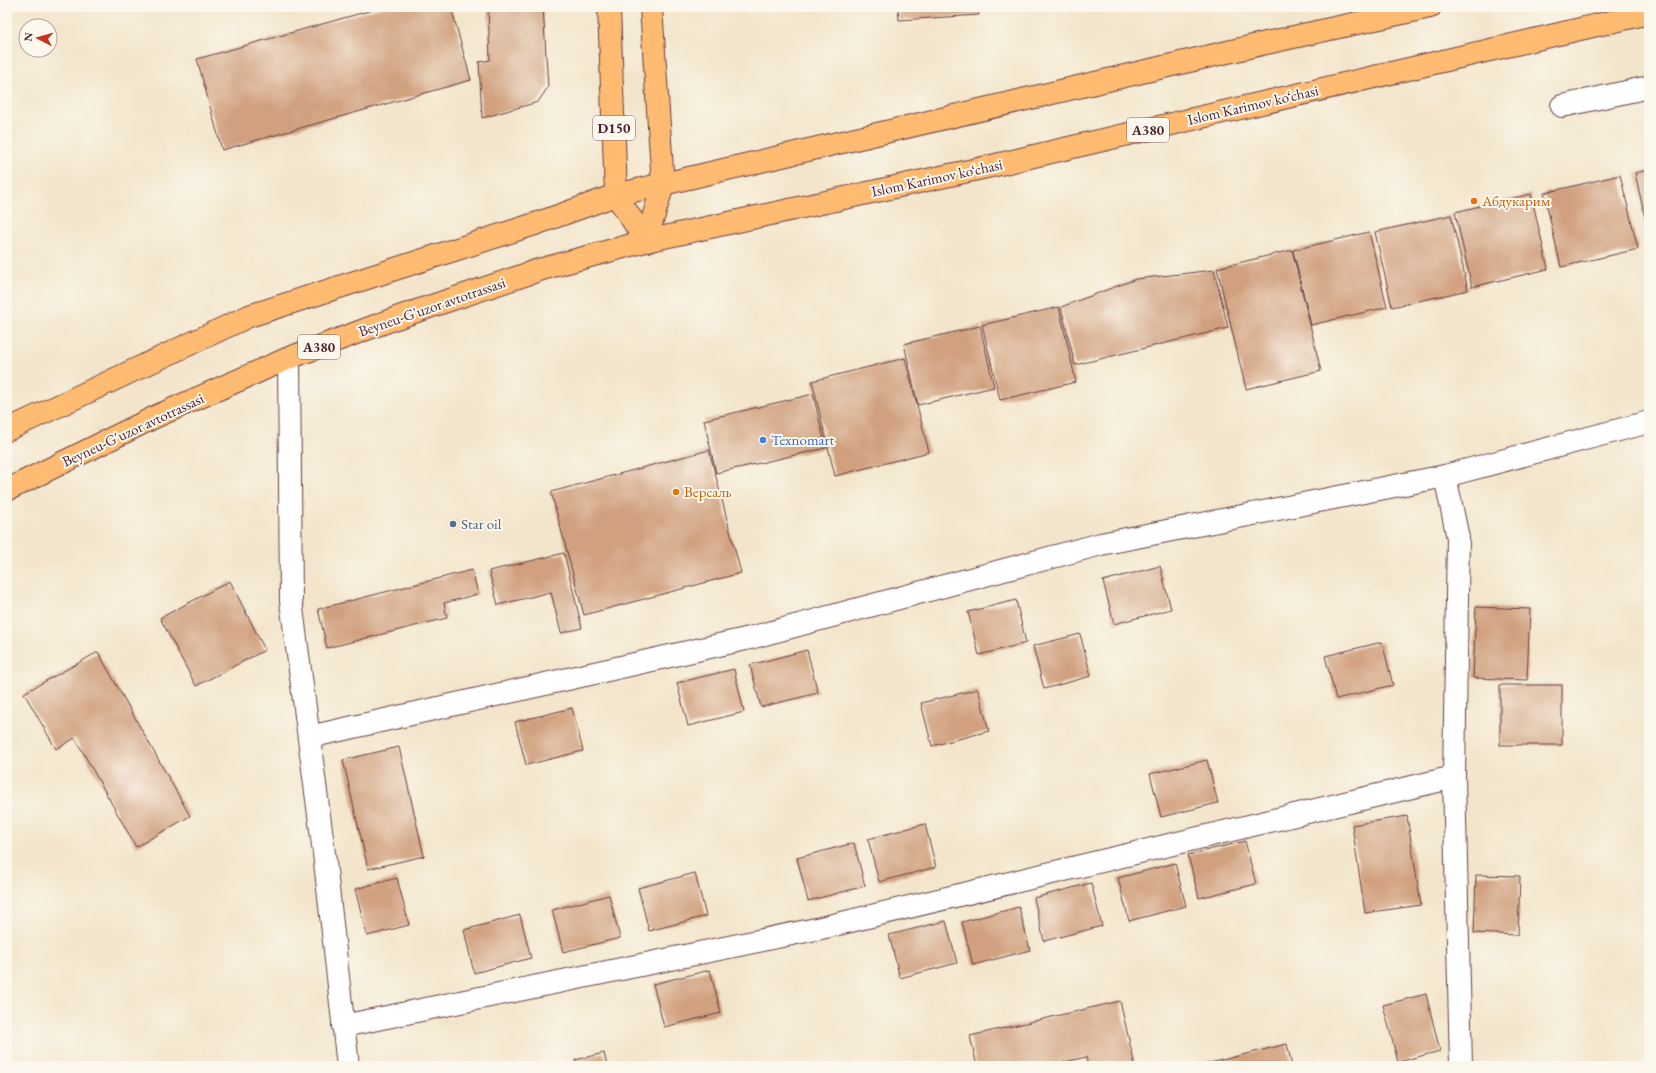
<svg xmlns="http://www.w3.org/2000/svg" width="1656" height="1073" viewBox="0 0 1656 1073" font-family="'EB Garamond',serif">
<rect width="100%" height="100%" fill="#fbf7ec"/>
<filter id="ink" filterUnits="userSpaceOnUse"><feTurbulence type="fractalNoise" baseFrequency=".025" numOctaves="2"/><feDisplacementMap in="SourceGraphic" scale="8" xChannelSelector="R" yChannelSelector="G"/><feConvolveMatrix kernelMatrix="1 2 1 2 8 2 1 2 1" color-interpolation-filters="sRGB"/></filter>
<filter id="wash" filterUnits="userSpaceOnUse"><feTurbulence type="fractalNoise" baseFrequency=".012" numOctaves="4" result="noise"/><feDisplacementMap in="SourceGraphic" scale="16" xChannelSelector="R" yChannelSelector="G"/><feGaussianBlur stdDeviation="0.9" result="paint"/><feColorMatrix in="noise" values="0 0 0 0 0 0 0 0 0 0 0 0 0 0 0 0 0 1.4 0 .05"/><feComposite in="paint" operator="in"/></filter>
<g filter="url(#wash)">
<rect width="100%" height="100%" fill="#f3e5cb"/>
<g id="blocks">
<g fill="#d1a17f">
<polygon points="383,7 451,7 471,80 222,150 197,59"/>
<polygon points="488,7 543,7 548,87 538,102 482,118 479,62 490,60"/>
<polygon points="898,7 977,7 979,15 899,20"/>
<polygon points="1649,170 1649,231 1648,231 1635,173"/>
<polygon points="1620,175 1638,249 1561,267 1544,193"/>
<polygon points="1531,194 1548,269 1472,287 1455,212"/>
<polygon points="1451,215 1468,290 1392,307 1375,232"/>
<polygon points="1369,232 1387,307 1311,325 1293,250"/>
<polygon points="1292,250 1321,371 1246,389 1217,268"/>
<polygon points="1214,270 1228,328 1075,365 1061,307 1136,279"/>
<polygon points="1059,307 1076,382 1000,400 982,325"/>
<polygon points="980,326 994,387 918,405 904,344"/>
<polygon points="905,358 929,452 835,476 812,381"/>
<polygon points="813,394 826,448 716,473 704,420"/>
<polygon points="709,450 741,573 584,615 551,492"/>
<polygon points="564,553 582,628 561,633 551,592 498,605 489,571"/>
<polygon points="1160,566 1171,609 1114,624 1103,581"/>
<polygon points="472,570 478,594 444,603 447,618 327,648 318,609"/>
<polygon points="230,581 265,650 196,686 160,618"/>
<polygon points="1016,600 1026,643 979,655 968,612"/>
<polygon points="1476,607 1530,609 1527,680 1473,678"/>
<polygon points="1080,634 1091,676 1044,689 1033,646"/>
<polygon points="1382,642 1393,685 1336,699 1325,656"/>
<polygon points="807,650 818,693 761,707 750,665"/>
<polygon points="98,652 190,816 136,847 75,738 56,749 24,693"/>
<polygon points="734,669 744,712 688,726 677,683"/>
<rect x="1500" y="685" width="62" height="60"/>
<polygon points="978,689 989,731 932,746 921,703"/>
<polygon points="572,708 583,751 526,765 515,722"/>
<polygon points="399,747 424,856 368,869 343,760"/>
<polygon points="1207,760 1218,803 1161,817 1150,774"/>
<polygon points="1407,816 1421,905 1365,913 1352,825"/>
<polygon points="925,824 936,867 879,882 868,839"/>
<polygon points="1245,841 1256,884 1199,898 1188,855"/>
<polygon points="854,843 865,886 808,901 797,858"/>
<polygon points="1175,863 1186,906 1129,921 1118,878"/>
<polygon points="695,873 706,916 649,931 638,888"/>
<polygon points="1476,875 1520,876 1518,935 1474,933"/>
<polygon points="397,878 409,925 367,936 355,889"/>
<polygon points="1091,883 1102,926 1044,941 1034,898"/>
<polygon points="609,895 620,938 563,952 552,910"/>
<polygon points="1019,907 1030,950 973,965 962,922"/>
<polygon points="520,915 531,958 474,973 464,930"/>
<polygon points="946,921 957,963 900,978 889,935"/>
<polygon points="710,970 721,1013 664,1027 653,984"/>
<polygon points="1426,994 1440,1051 1398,1062 1383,1005"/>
<polygon points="1120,1001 1135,1066 1088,1066 1086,1057 1048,1066 977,1066 970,1036"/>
<polygon points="1287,1044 1292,1066 1203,1066 1202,1065"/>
<polygon points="604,1053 607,1066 577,1066 575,1060"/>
</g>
</g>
</g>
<g filter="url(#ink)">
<use href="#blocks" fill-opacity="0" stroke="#633d43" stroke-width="1"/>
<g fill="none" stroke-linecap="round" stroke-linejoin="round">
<defs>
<g id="minor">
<polyline points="1562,106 1649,87"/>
<polyline points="289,358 291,601 324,853 348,1066"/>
<polyline points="1445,476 1458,538 1454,777 1461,1066"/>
<polyline points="309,737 750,638 1101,544 1445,476 1649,422"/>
<polyline points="343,1026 821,928 1454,777"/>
</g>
<g id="major">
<polyline points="609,7 616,195 646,241"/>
<polyline points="646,241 663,185 651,7"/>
</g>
<g id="highway">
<polyline points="7,430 249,316 538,223 616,195 1266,43 1430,7"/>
<polyline points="7,490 157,416 289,358 399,317 542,269 646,241 987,167 1649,13"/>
</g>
</defs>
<use href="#minor" stroke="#633d43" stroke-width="24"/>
<use href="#major" stroke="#633d43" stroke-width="24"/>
<use href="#highway" stroke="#633d43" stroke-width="24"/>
<use href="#minor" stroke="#fff" stroke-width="22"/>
<use href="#major" stroke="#ffbb71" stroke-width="22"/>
<use href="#highway" stroke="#ffbb71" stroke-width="22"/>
</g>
</g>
<g fill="#e8710a" stroke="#fbf7ec" stroke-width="1.5">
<circle cx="1474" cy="201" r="4"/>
<circle cx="676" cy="492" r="4"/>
</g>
<circle fill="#3f7fe0" stroke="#fbf7ec" stroke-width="1.5" cx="763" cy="440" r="4"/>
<circle fill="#5c6f8a" stroke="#fbf7ec" stroke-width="1.5" cx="453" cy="524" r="4"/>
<g text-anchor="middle" stroke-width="4" stroke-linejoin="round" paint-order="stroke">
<g fill="#fbf7ec" stroke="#7f6065" stroke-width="1">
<rect x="593" y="116" width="42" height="24" rx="3"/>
<rect x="1127" y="118" width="42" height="24" rx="3"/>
<rect x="298" y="335" width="42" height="24" rx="3"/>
</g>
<g font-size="14" font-weight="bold" fill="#4a1f2b">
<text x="614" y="133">D150</text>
<text x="1148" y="135">A380</text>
<text x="319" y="352">A380</text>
</g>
<g font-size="15" fill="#4a1f2b" stroke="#fbf7ec">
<text transform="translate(1253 105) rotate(-13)" y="5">Islom Karimov ko‘chasi</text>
<text transform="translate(937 178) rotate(-12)" y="5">Islom Karimov ko‘chasi</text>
<text transform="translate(432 307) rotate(-19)" y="5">Beyneu-G'uzor avtotrassasi</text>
<text transform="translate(133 430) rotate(-25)" y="5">Beyneu-G'uzor avtotrassasi</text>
</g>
<g font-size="15" fill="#c56008" stroke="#fbf7ec" text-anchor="start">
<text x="1482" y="206">Абдукарим</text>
<text x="684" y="497">Версаль</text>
</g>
<g font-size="15" fill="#366cbe" stroke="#fbf7ec" text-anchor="start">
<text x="771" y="445">Texnomart</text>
</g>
<g font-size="15" fill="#4e5e75" stroke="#fbf7ec" text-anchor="start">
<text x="461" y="529">Star oil</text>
</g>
</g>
<rect width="1656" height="1073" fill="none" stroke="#fbf7ec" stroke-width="24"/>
<g transform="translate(38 38) rotate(276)"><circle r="19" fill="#fbf7ec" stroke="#b4a19f"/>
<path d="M0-3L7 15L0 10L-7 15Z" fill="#c8321e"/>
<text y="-6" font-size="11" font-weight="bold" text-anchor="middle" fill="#4a1f2b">N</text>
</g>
</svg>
